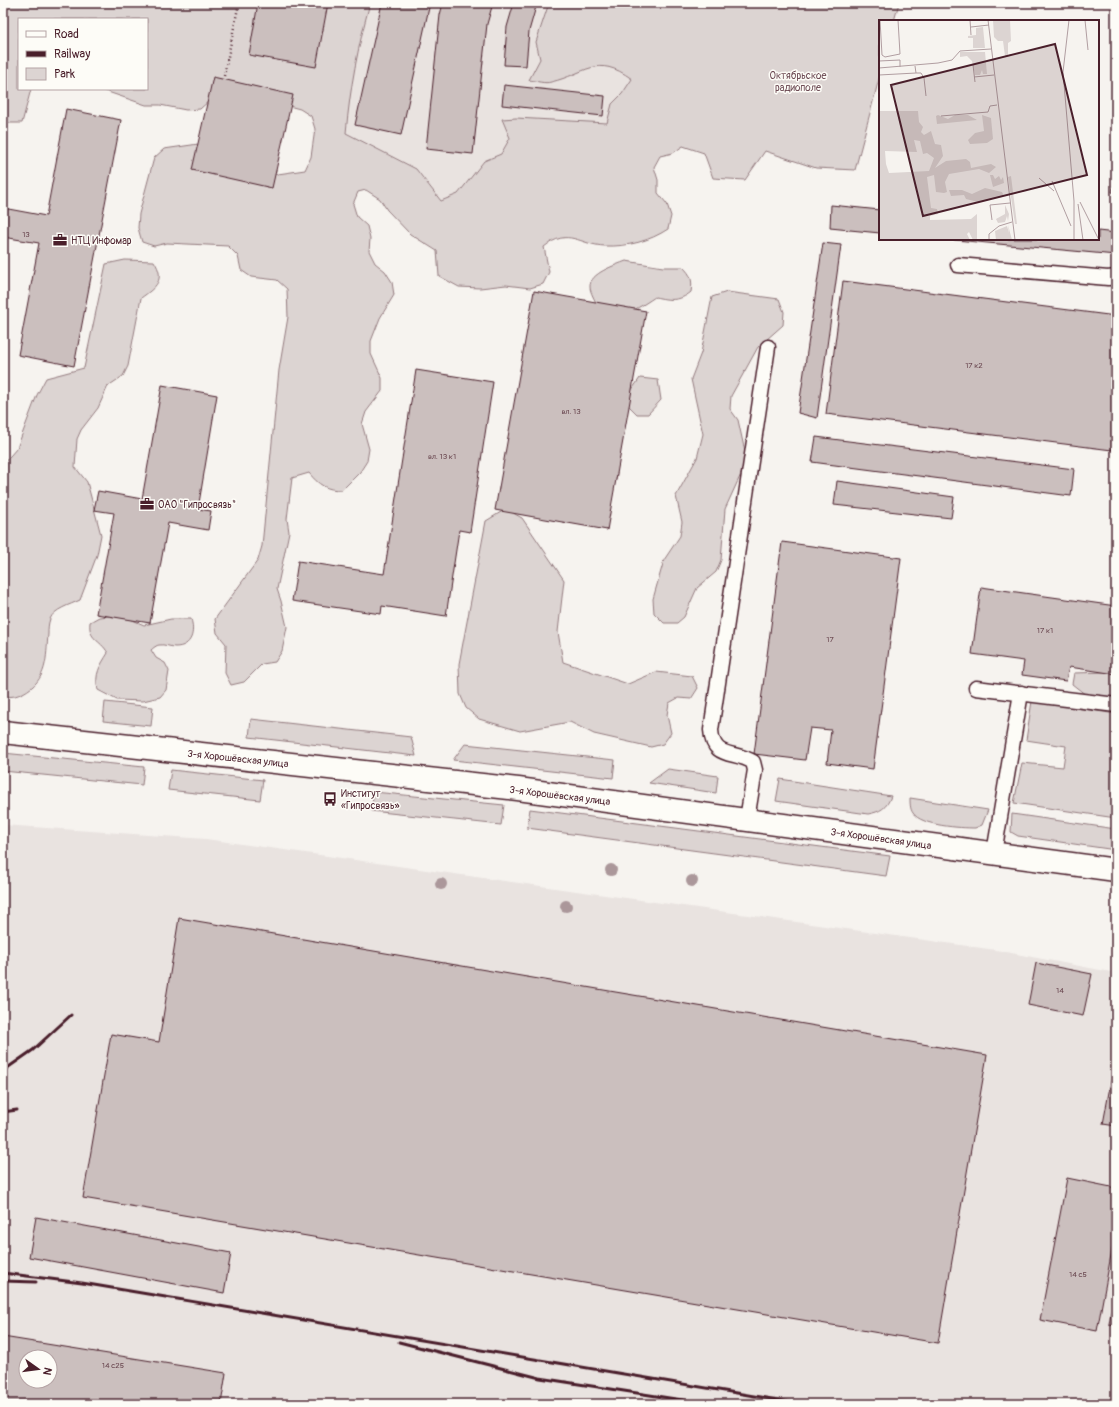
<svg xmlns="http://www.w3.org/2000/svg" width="1119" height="1407" viewBox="0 0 1119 1407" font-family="Pangolin,sans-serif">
<rect width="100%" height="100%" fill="#f6f3ef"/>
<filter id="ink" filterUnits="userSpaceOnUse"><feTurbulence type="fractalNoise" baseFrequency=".025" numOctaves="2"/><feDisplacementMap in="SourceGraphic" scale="8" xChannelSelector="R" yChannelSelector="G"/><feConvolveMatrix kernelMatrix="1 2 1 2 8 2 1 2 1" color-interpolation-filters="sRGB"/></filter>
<g filter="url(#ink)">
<g fill="#e9e3e0" fill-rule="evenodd">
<polygon points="370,3 549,3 536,42 540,59 530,80 550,83 597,65 615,69 632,79 622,94 612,104 607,123 516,118 502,119 510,138 501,154 484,161 458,194 441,201 416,169 346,133 349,95 360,40"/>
<path d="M 3,825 L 206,839 L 996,950 L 1116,973 L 1116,1404 L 3,1404 ZM 26,1357 L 50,1357 L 50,1381 L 26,1381 Z"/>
</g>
<g fill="#dcd4d2" stroke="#937a7e">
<path d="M 3,3 L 370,3 C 358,46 350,88 346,133 L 416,169 L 441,201 L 458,194 L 484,161 L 501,154 L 510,138 L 502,119 L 516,118 L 607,123 L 612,104 L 622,94 L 632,79 C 596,53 586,74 551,82 C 545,84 536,81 529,80 L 540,59 L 536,42 L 549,3 L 899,3 L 894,21 L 880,21 L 880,75 L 855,170 L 816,168 L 765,151 L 745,180 L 713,178 L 704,153 L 683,146 L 673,153 L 660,156 L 654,167 L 658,180 L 658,193 L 667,204 L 671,216 L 668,229 C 650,241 627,247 605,246 C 579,245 569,227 544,247 L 549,272 L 543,284 L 530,288 L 506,285 L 480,288 L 459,287 L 439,276 L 437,251 L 410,234 L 387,210 L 380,199 L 366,190 L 358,192 L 353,204 L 357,217 L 367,226 L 370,239 L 369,251 L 375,263 L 385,271 L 392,282 L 394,295 L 380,318 L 371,341 L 371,354 L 382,378 L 382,391 L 366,412 L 362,424 L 369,449 L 367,461 L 360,472 L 342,490 C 326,490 319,485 309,473 L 292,478 L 287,519 L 289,532 L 277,589 L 281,601 L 287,627 L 282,651 L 275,662 L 262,664 L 244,682 L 231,685 L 225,673 L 226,644 L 217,633 L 215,619 L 258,560 L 262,546 L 279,370 L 288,317 L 287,289 L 277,280 L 251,277 L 241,270 L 238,256 L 228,246 L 167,243 L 154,246 L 142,242 L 138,228 L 139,214 L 154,158 L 164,149 L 219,141 L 271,175 L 305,170 L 311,157 L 315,129 L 311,116 L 300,109 L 236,92 L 210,100 L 200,109 L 186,110 L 160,105 L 146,105 L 99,89 L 147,89 L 147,19 L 19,19 L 19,89 L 31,89 L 22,123 L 3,123 Z"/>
<path d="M 125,260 L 154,261 C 166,280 156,287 141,298 L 128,366 L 123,376 L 108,386 L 98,408 L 81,430 L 77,439 L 75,467 L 87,482 L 101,535 L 97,555 L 80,600 C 70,605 54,609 50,619 C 48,624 48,630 48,634 C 46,658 48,680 23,693 C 16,696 11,698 3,695 L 3,464 L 17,448 L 37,395 L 46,378 L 84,368 L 106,264 Z"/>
<path d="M 626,261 L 663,267 L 683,267 C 691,275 693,280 691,292 C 679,302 669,300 655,297 C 628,315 627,315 597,305 C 595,300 590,292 590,287 C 589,273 616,265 626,261 Z"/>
<polygon points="727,292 779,299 784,312 783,325 758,347 731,396 730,409 738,420 747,461 725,509 721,560 716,572 697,588 684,617 677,623 664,623 654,613 653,599 664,560 680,536 682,522 676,496 697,458 703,434 691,379 701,353 712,297"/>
<polygon points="640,378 658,380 661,400 648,414 637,414 624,401"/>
<polygon points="506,509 522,518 564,580 558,632 563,662 628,684 656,672 692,676 698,688 691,699 678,698 669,703 667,715 671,733 663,744 651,747 594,734 570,722 520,731 479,719 466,708 460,694 459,664 486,521"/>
<path d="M 121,615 L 144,625 L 171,619 L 191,619 C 195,632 192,647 175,647 C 170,647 164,644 159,645 C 157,645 153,648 151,650 L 156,658 L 165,663 L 169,671 L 166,690 L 160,697 L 143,701 L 117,700 L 98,690 C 94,674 100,666 108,653 C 100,639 88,640 90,622 L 99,617 Z"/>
<polygon points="1108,672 1116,674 1116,701 1086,695 1072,684 1074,673"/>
<polygon points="1032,701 1116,714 1116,818 1014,803 1022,763 1063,767 1066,746 1026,740"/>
<polygon points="105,702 153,707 151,726 103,721"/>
<polygon points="251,719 411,737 416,756 249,737"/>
<polygon points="465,744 615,760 613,778 453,760"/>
<polygon points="3,753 144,767 142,785 3,771"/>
<polygon points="668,769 718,776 716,793 649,783"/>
<polygon points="171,770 263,780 260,800 168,790"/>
<path d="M 780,779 L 891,796 C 887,808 880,812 868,814 L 776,801 Z"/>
<polygon points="374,792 504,805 501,825 371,811"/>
<path d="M 910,798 L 988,810 L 982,825 L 975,828 C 961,828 921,826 913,813 C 910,809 910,803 910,798 Z"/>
<polygon points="530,809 890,856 886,876 527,828"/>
<polygon points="1012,814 1116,829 1116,850 1018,836 1011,832"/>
</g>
<g fill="#cbbfbe" stroke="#4a1f2b" fill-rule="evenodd">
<polygon points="258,3 328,3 316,67 249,55"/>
<polygon points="382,3 430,3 401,135 355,125"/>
<polygon points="443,3 493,3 487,24 473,154 426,149 440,15"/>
<polygon points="514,3 537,3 529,31 526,66 504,65 507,27"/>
<polygon points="213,77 293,95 272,188 192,170"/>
<polygon points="504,85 605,96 603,116 502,105"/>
<polygon points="66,109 121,120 74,366 18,355 39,243 3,237 3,208 46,216"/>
<polygon points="1116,170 1116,193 1112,192"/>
<polygon points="831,205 880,210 880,233 830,228"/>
<polygon points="1098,231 1116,233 1116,255 945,239 1098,239"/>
<polygon points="823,243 841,245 817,418 798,413"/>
<polygon points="843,281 1116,316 1116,417 1112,450 826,414"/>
<polygon points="534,291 646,311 607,530 495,510"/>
<polygon points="416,370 493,382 470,532 459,530 446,616 382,606 381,614 292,601 298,561 384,574"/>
<polygon points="162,385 217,395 198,509 211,511 208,530 168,523 150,623 96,614 114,513 94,510 98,491 142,499"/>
<polygon points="816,437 1074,469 1071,496 812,462"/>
<polygon points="837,481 954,497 951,518 834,505"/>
<polygon points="782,542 901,558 873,769 827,763 831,730 810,728 805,760 754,754"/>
<polygon points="981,587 1116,606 1116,674 1069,667 1066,681 1022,675 1024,661 972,654"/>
<polygon points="179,918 987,1055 938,1343 83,1198 111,1034 159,1042"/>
<polygon points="1036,963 1092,974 1083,1016 1028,1005"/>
<polygon points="1112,1076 1116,1077 1116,1126 1103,1124"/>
<polygon points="1067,1178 1116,1188 1116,1228 1097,1331 1040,1320"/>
<polygon points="36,1217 231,1253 224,1293 29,1257"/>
<polygon points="1116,1282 1116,1325 1109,1324"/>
<path d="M 3,1337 L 226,1373 L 221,1404 L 3,1404 ZM 26,1357 L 50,1357 L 50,1381 L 26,1381 Z"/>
</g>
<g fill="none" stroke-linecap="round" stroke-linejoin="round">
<defs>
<g id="service">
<polyline points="958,265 1108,278 1116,277"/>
<polyline points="976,688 1116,705"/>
<path d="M 747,819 L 755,770 L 753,762 C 734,750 713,760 711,730 L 768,347"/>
<polyline points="994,853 1021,693"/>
</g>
<polyline id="tertiary" points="3,732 518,789 1116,870"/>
</defs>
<use href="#service" stroke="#4a1f2b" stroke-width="17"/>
<use href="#tertiary" stroke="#4a1f2b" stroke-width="25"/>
<polyline stroke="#4a1f2b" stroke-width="2.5" stroke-dasharray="1 3" stroke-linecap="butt" points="224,76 239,3"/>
<use href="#service" stroke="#fdfcf7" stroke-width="14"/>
<use href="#tertiary" stroke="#fdfcf7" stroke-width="22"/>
<g stroke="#4a1f2b" stroke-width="3">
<polyline points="3,1071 33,1050 71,1015"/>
<polyline points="3,1112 17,1110"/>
<polyline points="3,1273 82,1283 802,1404"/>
<polyline points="3,1281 36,1282"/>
<polyline points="399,1342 540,1378 708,1404"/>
</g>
</g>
<g fill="#ab979a">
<circle cx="611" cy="870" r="6"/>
<circle cx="692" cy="881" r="6"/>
<circle cx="441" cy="884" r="6"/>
<circle cx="566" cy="906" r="6"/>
</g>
</g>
<defs>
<symbol id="office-bare" viewBox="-9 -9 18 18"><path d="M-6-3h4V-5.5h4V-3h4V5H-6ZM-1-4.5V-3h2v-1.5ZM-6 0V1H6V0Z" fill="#4a1f2b" stroke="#fdfcf7" stroke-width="2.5" paint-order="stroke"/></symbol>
<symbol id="bus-bare" viewBox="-9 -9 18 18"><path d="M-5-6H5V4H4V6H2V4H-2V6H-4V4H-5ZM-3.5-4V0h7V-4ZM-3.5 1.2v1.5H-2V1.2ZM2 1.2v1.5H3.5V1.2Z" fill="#4a1f2b" stroke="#fdfcf7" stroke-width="2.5" paint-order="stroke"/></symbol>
</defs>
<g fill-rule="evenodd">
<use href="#office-bare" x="50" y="230" width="20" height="20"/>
<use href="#office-bare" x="137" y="494" width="20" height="20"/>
<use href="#bus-bare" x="320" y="789" width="20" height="20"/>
</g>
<g text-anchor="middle" stroke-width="3" stroke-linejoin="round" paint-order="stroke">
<g font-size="8" fill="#6a4750">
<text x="26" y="237">13</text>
<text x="974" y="368">17 к2</text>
<text x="571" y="414">вл. 13</text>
<text x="442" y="459">вл. 13 к1</text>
<text x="1045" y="633">17 к1</text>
<text x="830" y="642">17</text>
<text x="1060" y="993">14</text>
<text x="1078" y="1277">14 с5</text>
<text x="113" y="1368">14 с25</text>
</g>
<g font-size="10" fill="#6e4c55" stroke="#fdfcf7">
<text x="798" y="79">Октябрьское<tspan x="798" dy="12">радиополе</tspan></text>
</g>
<g font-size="10" fill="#4a1f2b" stroke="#fdfcf7" text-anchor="start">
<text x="71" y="244">НТЦ Инфомар</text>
<text x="158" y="508">ОАО "Гипросвязь"</text>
<text x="341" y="797">Институт<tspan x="341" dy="12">«Гипросвязь»</tspan></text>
</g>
<g font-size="10" fill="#4a1f2b" stroke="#fdfcf7">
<text transform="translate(238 758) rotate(6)" y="4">3-я Хорошёвская улица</text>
<text transform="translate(560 795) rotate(7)" y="4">3-я Хорошёвская улица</text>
<text transform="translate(881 838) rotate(8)" y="4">3-я Хорошёвская улица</text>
</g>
</g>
<g transform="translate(879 20)">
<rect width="220" height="220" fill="#f6f3ef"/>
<path d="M 114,0 L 131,0 L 132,21 L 129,23 L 129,36 L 126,36 L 124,21 L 119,21 L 115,17 ZM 104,7 L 106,28 L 94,28 L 94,18 L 89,18 L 89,16 L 97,15 L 97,8 ZM 81,32 L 106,32 L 108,54 L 104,54 L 103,50 L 101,55 L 96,55 L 93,41 L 88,36 L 81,37 ZM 0,91 L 39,91 L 40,102 L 44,107 L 42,112 L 45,115 L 52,111 L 56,124 L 62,125 L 64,136 L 56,148 L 67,141 L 87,139 L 91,142 L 92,148 L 112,144 L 117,147 L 110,153 L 100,149 L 70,154 L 66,162 L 68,172 L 65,173 L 57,172 L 55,155 L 48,157 L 52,188 L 58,189 L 59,194 L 51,196 L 51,200 L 92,199 L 98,194 L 98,220 L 94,220 L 90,212 L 88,214 L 91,220 L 0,220 ZM 35,120 L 41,121 L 44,134 L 48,133 L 55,138 L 50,151 L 10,153 L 7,144 L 6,131 L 38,132 ZM 59,95 L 69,99 L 76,95 L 89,95 L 98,100 L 58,104 L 57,96 ZM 103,95 L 112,98 L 114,119 L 108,123 L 91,124 L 89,120 L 96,113 L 105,111 ZM 111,155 L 114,155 L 116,159 L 120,156 L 122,160 L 124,157 L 125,163 L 114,167 ZM 132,156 L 138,204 L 136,204 L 129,157 ZM 106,168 L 123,172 L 125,176 L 99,182 L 87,179 L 85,175 L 72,176 L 70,170 L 83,170 L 93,174 ZM 126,185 L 130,194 L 129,201 L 128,196 L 126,202 L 119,203 L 117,199 L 126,194 ZM 129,205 L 133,220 L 117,220 L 116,211 L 128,206 L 130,213 Z" fill="#dcd4d2" fill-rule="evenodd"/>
<path fill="none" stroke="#b19ea1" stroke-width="1" d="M 1,0 L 3,35 L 6,37 L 21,34 L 19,0M 91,0 L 92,15M 109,0 L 136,220M 190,0 L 184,52 L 195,181 L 195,220M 206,0 L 209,30M 92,7 L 110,5M 0,41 L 21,40 L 21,47M 94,45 L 96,62M 36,46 L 37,53 L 42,53 L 45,58 L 47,76M 0,48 L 59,43 L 73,40 L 81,31 L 112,29M 0,55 L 37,53M 95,57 L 115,55M 62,96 L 109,92 L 111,86 L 118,85M 160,158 L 175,171M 173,161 L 192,206M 201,182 L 220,220M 199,184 L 204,220M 113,200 L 111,185 L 131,183M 110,220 L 110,214 L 120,206 L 133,202"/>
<path fill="#4a1f2b" fill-opacity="0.15" stroke="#4a1f2b" stroke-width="2" d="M 176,24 L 208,155 L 44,196 L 12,65 Z"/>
<rect width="220" height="220" fill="none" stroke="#4a1f2b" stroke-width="2"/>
</g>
<rect width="1119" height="1407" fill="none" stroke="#fdfcf7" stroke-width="16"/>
<rect x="8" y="8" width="1103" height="1391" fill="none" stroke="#4a1f2b" stroke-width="1.5" filter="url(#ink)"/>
<rect x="18" y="18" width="130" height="72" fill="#fdfcf7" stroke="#b5a4a5"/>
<rect x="26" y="31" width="20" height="6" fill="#fdfcf7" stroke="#b5a4a5"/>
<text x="54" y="38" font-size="12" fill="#4a1f2b">Road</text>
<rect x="26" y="51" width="20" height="6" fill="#4a1f2b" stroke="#b5a4a5"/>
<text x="54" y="58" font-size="12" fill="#4a1f2b">Railway</text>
<rect x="26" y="68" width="20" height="12" fill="#dcd4d2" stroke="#b5a4a5"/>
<text x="54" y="78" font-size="12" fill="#4a1f2b">Park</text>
<g transform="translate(38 1369) rotate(104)"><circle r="19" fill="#fdfcf7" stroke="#b5a4a5"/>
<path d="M0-3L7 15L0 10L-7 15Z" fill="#4a1f2b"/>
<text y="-6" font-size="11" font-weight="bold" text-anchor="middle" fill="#4a1f2b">N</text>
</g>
</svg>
